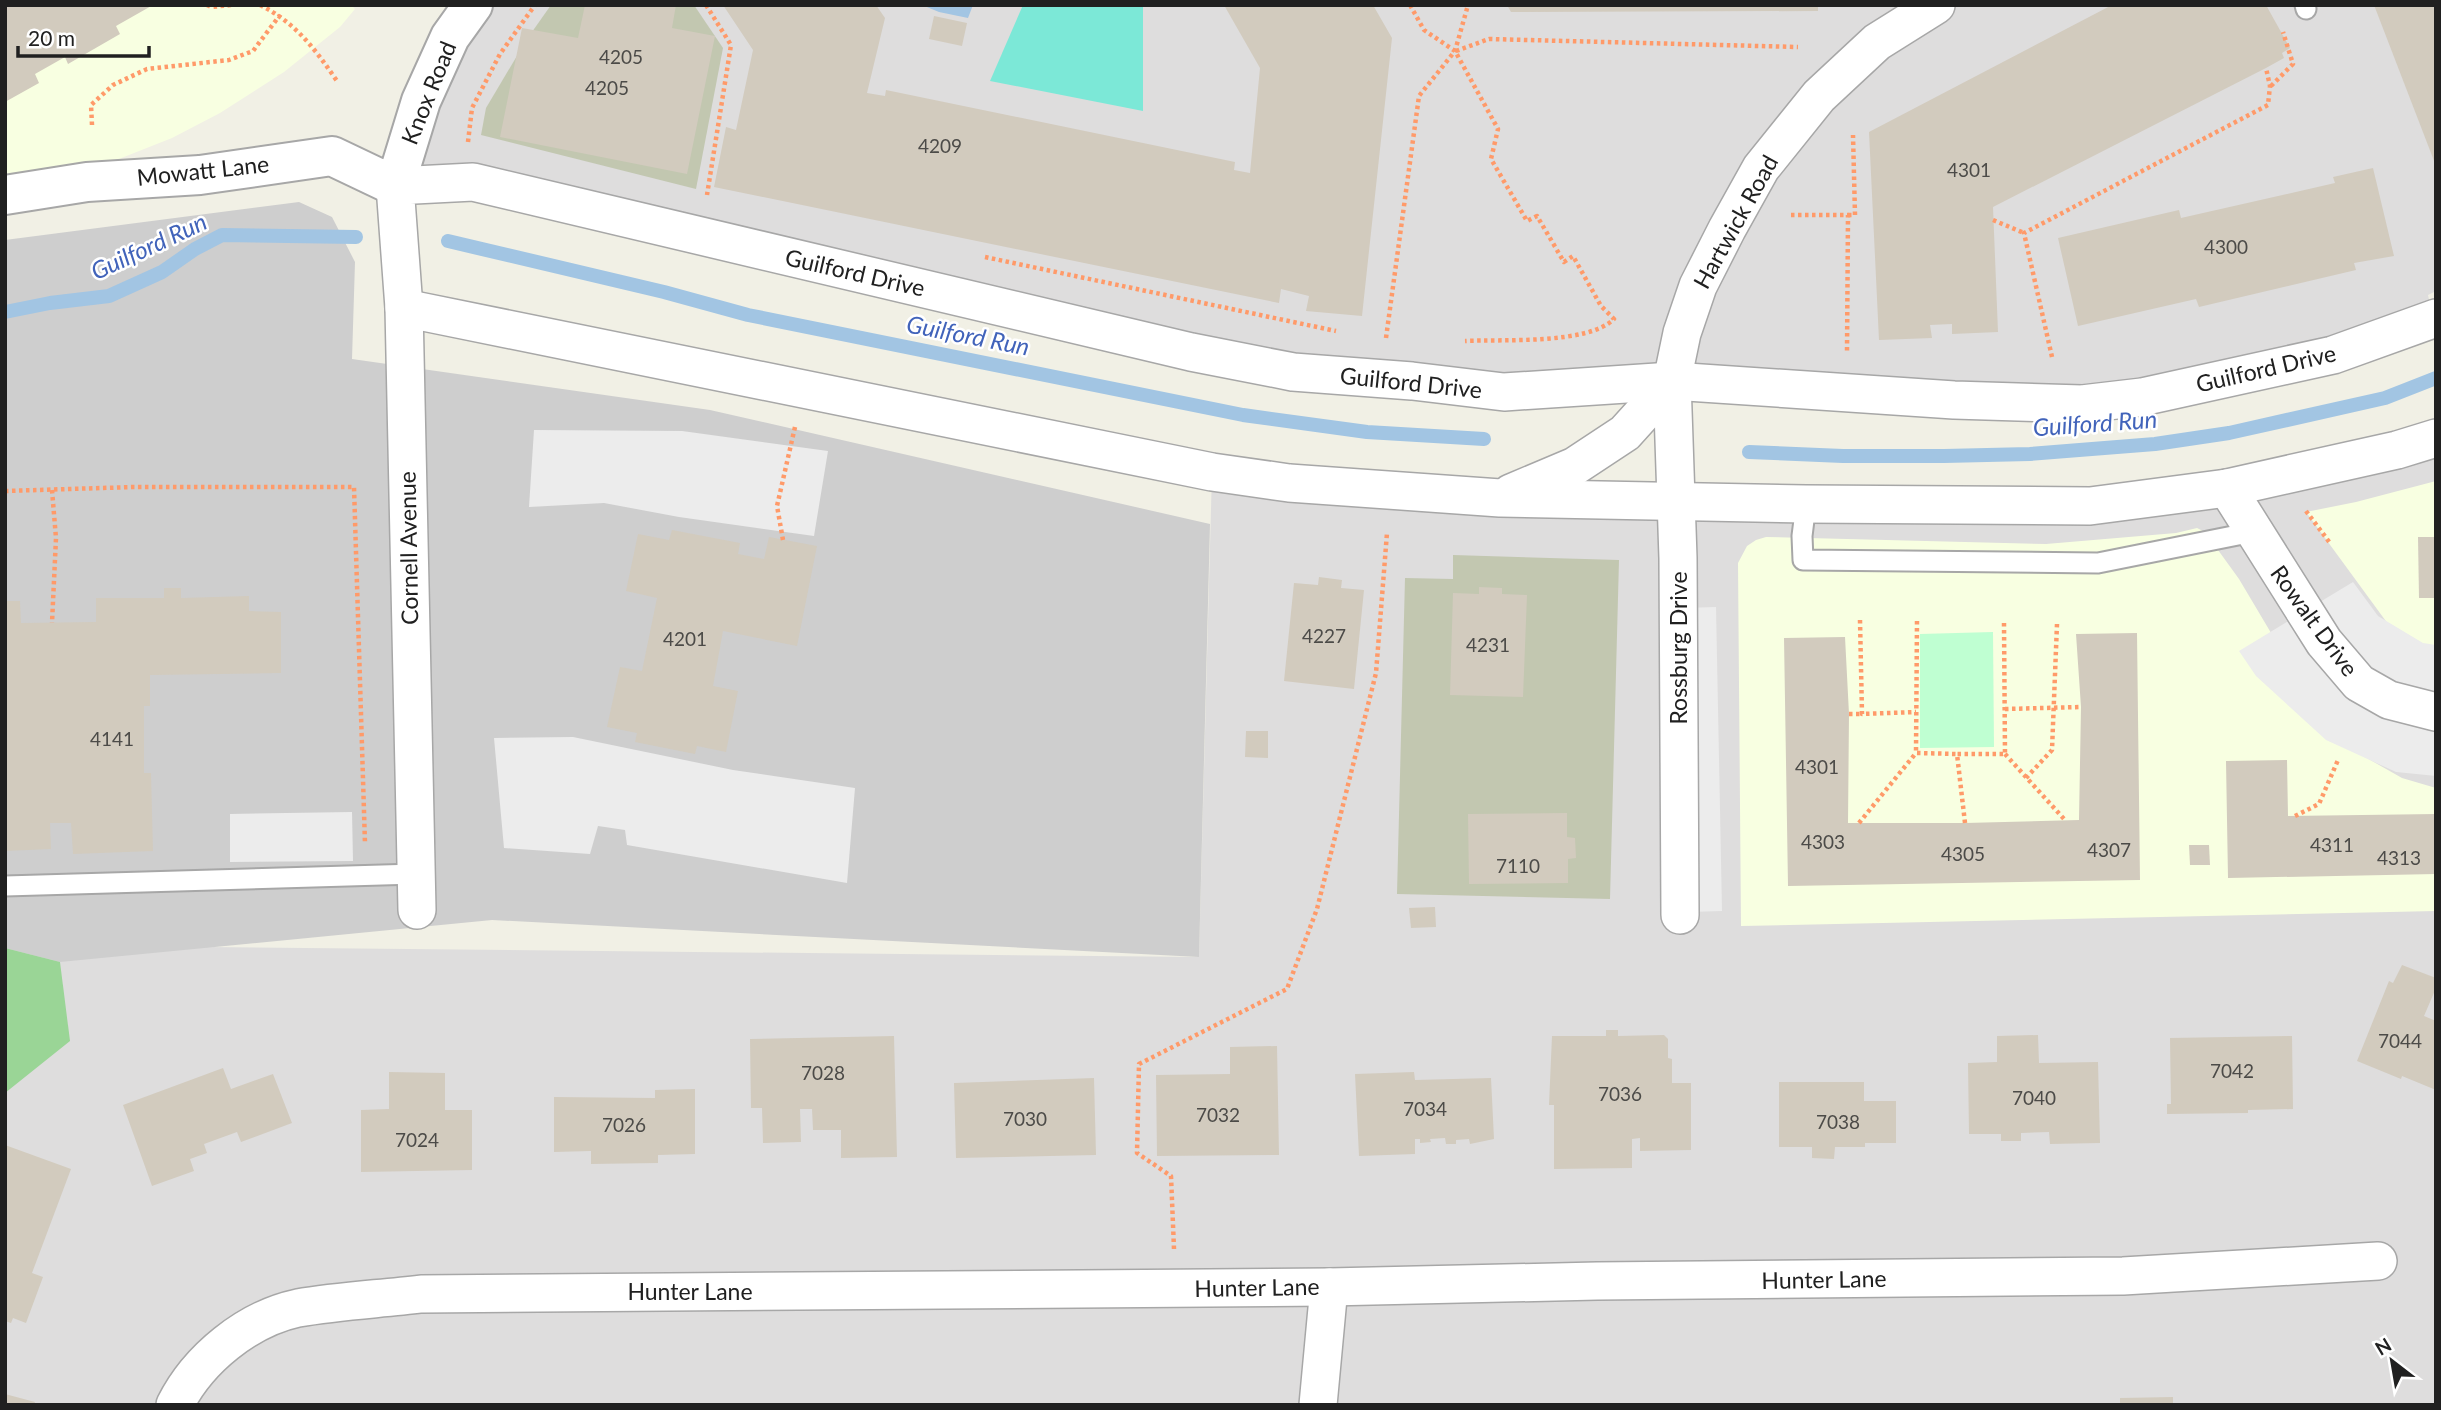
<svg xmlns="http://www.w3.org/2000/svg" width="2441" height="1410" viewBox="0 0 2441 1410" font-family="Lato,sans-serif">
<rect width="100%" height="100%" fill="#f1f0e5"/>
<g fill="#dedddd">
<polygon points="473,5 2436,5 2436,291 2428,295 2433,319 2142,397 1427,383 650,224 395,186"/>
<polygon points="2436,438 2436,1405 5,1405 5,945 1199,957 1212,472 1993,506"/>
</g>
<g fill="#f8ffe1">
<polygon points="5,5 351,5 355,9 340,27 284,72 220,113 172,138 5,204"/>
<polygon points="2436,481 2436,680 2426,676 2306,512 2356,502"/>
<polygon points="2197,528 2205,532 2239,579 2296,675 2358,753 2402,778 2436,788 2436,911 1741,926 1738,563 1747,546 1756,540 1766,537 2046,544 2176,533"/>
</g>
<polygon fill="#cecece" points="299,202 332,217 355,262 352,359 710,410 1210,524 1199,957 492,920 60,962 5,948 5,240"/>
<g fill="#c2c7b0">
<polygon points="551,5 694,5 723,48 696,189 481,135 486,108 527,39"/>
<polygon points="1453,555 1619,560 1610,899 1397,894 1405,578 1453,579"/>
</g>
<polygon fill="#9ad596" points="5,948 60,962 70,1041 5,1093"/>
<polygon fill="#bfffd2" points="1993,632 1994,747 1920,748 1920,634"/>
<polygon fill="#7ce8d7" points="1023,5 1143,5 1143,111 990,81"/>
<g fill="#ececec">
<polygon points="534,430 682,431 828,451 814,536 679,517 604,503 529,507"/>
<polygon points="2353,582 2378,616 2423,643 2436,645 2436,776 2396,772 2326,740 2256,676 2239,651"/>
<polygon points="1716,607 1722,911 1689,912 1683,608"/>
<polygon points="573,737 733,770 855,788 847,883 627,845 625,830 598,826 590,854 504,848 494,738"/>
<polygon points="352,812 353,861 230,862 230,814"/>
</g>
<polygon fill="#a2c5e3" points="922,5 973,5 968,18 939,12"/>
<g fill="none" stroke-linecap="round" stroke-linejoin="round">
<g stroke="#a2c5e3" stroke-width="14">
<polyline points="448,241 664,292 748,315 1243,415 1367,432 1484,439"/>
<polyline points="5,312 50,303 109,296 162,272 195,249 222,235 356,237"/>
<polyline points="1749,452 1843,456 1944,456 2030,454 2155,444 2229,433 2385,398 2436,378"/>
</g>
</g>
<g fill="#d2cbbe">
<polygon points="5,5 153,5 116,26 120,34 68,64 65,57 35,74 39,83 5,102"/>
<polygon points="585,5 676,5 672,28 715,36 687,174 500,137 522,28 578,38"/>
<polygon points="723,5 876,5 885,18 867,93 885,96 886,90 1235,162 1234,170 1250,173 1260,68 1224,5 1373,5 1392,38 1362,316 1306,311 1309,296 1281,289 1279,303 714,187 726,127 736,130 753,50"/>
<polygon points="1507,5 1818,5 1818,11 1511,12"/>
<polygon points="2112,5 2266,5 2290,48 2282,53 2284,58 2266,68 1993,207 1998,332 1952,334 1952,324 1930,325 1932,338 1879,340 1869,132"/>
<polygon points="2374,5 2436,5 2436,166"/>
<polygon points="934,16 967,23 962,46 929,39"/>
<polygon points="2373,168 2394,256 2354,263 2356,270 2199,307 2196,299 2078,326 2058,238 2179,210 2181,218 2335,183 2333,177"/>
<polygon points="672,530 740,543 738,554 764,559 769,537 817,546 797,646 723,631 713,686 738,691 726,752 697,746 695,754 635,742 637,733 607,727 620,667 642,671 657,598 626,591 638,534 669,540"/>
<polygon points="2418,537 2436,537 2436,598 2419,598"/>
<polygon points="1319,577 1342,580 1341,588 1364,590 1354,689 1284,681 1294,583 1318,585"/>
<polygon points="1479,587 1502,588 1502,594 1527,595 1523,697 1450,695 1453,593 1479,594"/>
<polygon points="164,588 181,588 181,598 249,596 249,611 281,612 281,673 150,675 150,706 144,706 144,773 151,773 153,851 73,854 71,823 50,823 51,849 5,851 5,601 20,601 21,623 96,622 96,598 164,598"/>
<polygon points="2137,633 2140,880 1788,886 1784,638 1845,637 1849,714 1848,823 1965,823 2079,820 2081,707 2076,634"/>
<polygon points="1246,731 1268,731 1268,758 1245,757"/>
<polygon points="2287,760 2288,816 2436,814 2436,874 2228,878 2226,761"/>
<polygon points="1567,813 1567,837 1575,838 1576,858 1568,859 1568,883 1469,884 1468,814"/>
<polygon points="2189,845 2209,845 2210,865 2190,865"/>
<polygon points="1435,907 1436,927 1411,928 1409,908"/>
<polygon points="2402,965 2436,978 2436,988 2424,1016 2436,1021 2436,1090 2402,1076 2401,1079 2357,1061 2389,981 2393,983"/>
<polygon points="1606,1030 1618,1030 1618,1036 1664,1035 1668,1039 1668,1058 1672,1059 1672,1083 1691,1083 1691,1150 1640,1151 1640,1138 1632,1139 1632,1168 1554,1169 1554,1105 1549,1105 1552,1036 1606,1036"/>
<polygon points="2038,1035 2039,1063 2098,1062 2100,1143 2050,1144 2049,1132 2021,1133 2021,1141 2001,1141 2001,1134 1969,1134 1968,1063 1997,1062 1997,1036"/>
<polygon points="894,1036 897,1157 841,1158 841,1130 813,1130 812,1109 800,1109 801,1142 763,1143 762,1108 751,1108 750,1039"/>
<polygon points="2292,1036 2293,1109 2248,1110 2248,1113 2167,1114 2167,1104 2171,1104 2170,1038"/>
<polygon points="1277,1046 1279,1155 1157,1156 1156,1075 1230,1074 1230,1047"/>
<polygon points="223,1068 231,1089 273,1074 292,1123 241,1142 237,1132 204,1144 207,1153 190,1159 194,1171 152,1186 123,1105"/>
<polygon points="389,1072 445,1073 445,1110 472,1110 472,1170 361,1172 361,1110 389,1109"/>
<polygon points="1414,1072 1415,1080 1491,1078 1494,1139 1470,1144 1469,1139 1456,1140 1456,1144 1446,1144 1445,1138 1430,1139 1431,1142 1420,1143 1420,1139 1415,1139 1415,1154 1359,1156 1355,1074"/>
<polygon points="1094,1078 1096,1155 956,1158 954,1083"/>
<polygon points="1779,1082 1864,1082 1864,1101 1896,1101 1896,1143 1865,1143 1865,1147 1835,1147 1834,1159 1812,1158 1812,1147 1779,1147"/>
<polygon points="695,1089 695,1154 658,1155 658,1163 591,1164 591,1151 554,1152 554,1097 655,1098 655,1090"/>
<polygon points="5,1145 71,1169 32,1273 43,1277 26,1323 13,1318 11,1323 5,1321"/>
<polygon points="5,1394 35,1402 34,1405 5,1405"/>
<polygon points="2173,1397 2173,1405 2120,1405 2120,1398"/>
</g>
<g fill="none" stroke-linecap="round" stroke-linejoin="round">
<defs>
<g id="service">
<polyline points="2305,5 2306,9"/>
<polyline points="1806,504 1802,536 1803,560 2098,563 2253,532"/>
<polyline points="5,886 416,874"/>
</g>
<g id="minor">
<polyline points="404,308 1212,472 1289,483 1500,498 1806,504 2090,506 2227,488 2397,450 2436,438"/>
<polyline points="2227,488 2324,642 2359,683 2389,700 2436,712"/>
<polyline points="1511,493 1575,466 1625,433 1672,381"/>
<polyline points="417,910 404,308 395,186 473,182 1191,352 1293,372 1412,381 1504,392 1672,381 1954,400 2082,404 2142,397 2333,355 2436,318"/>
<polyline points="1680,915 1678,558 1672,381 1682,333 1698,286 1727,229 1761,168 1819,96 1877,42 1936,5"/>
<path d="M 175,1405 C 198,1359 247,1319 298,1308 C 338,1301 380,1299 421,1294 L 1329,1287 L 1597,1281 L 2123,1276 L 2378,1261"/>
<polyline points="1318,1405 1329,1287"/>
</g>
<polyline id="tertiary" points="5,195 87,182 200,175 332,156 395,186 421,101 450,37 473,5"/>
</defs>
<use href="#service" stroke="#a7a7a7" stroke-width="23"/>
<use href="#minor" stroke="#a7a7a7" stroke-width="40"/>
<use href="#tertiary" stroke="#a7a7a7" stroke-width="42"/>
<g stroke="#ff9a69" stroke-width="4.5" stroke-dasharray="3.5 3.5" stroke-linecap="butt">
<polyline points="207,5 211,7 232,5"/>
<path d="M 260,5 C 296,23 315,49 337,81"/>
<polyline points="706,5 731,45 707,195"/>
<path d="M 1410,5 L 1424,30 L 1455,51 L 1498,129 L 1491,159 L 1527,221 L 1537,216 L 1564,262 L 1573,256 L 1601,306 L 1614,319 C 1587,345 1503,339 1465,341"/>
<polyline points="1456,51 1489,39 1798,47"/>
<polyline points="2271,86 2293,64 2283,32"/>
<polyline points="92,125 91,105 113,85 147,69 229,60 253,51 280,15"/>
<polyline points="468,142 472,108 500,54 535,5"/>
<polyline points="1791,215 1848,215 1847,352"/>
<polyline points="1848,215 1855,215 1853,135"/>
<polyline points="1993,220 2024,233"/>
<polyline points="985,257 1336,331"/>
<polyline points="1386,338 1419,96 1455,51 1468,5"/>
<polyline points="2052,357 2024,233 2268,105 2270,86 2266,68"/>
<polyline points="52,490 56,538 52,623"/>
<polyline points="5,491 134,487 354,487 365,844"/>
<polyline points="2306,511 2330,543"/>
<polyline points="783,540 777,506 795,427"/>
<polyline points="1860,620 1862,714 1916,712"/>
<polyline points="1917,621 1916,753 1957,754"/>
<polyline points="2005,709 2081,707"/>
<polyline points="1849,714 1862,714"/>
<polyline points="2005,754 2065,820"/>
<polyline points="2026,778 2052,750 2057,624"/>
<polyline points="2295,816 2319,804 2338,760"/>
<polyline points="1859,823 1916,753"/>
<polyline points="1965,823 1957,754 2005,754 2004,623"/>
<polyline points="1174,1249 1171,1176 1137,1153 1139,1064 1287,989 1317,909 1376,673 1387,533"/>
</g>
<use href="#service" stroke="#fff" stroke-width="19"/>
<use href="#minor" stroke="#fff" stroke-width="37"/>
<use href="#tertiary" stroke="#fff" stroke-width="38"/>
</g>
<g text-anchor="middle" stroke-width="5" stroke-linejoin="round" paint-order="stroke">
<g font-size="19" fill="#4c4b48">
<text x="621" y="64">4205</text>
<text x="607" y="95">4205</text>
<text x="940" y="153">4209</text>
<text x="1969" y="177">4301</text>
<text x="2226" y="254">4300</text>
<text x="1324" y="643">4227</text>
<text x="685" y="646">4201</text>
<text x="1488" y="652">4231</text>
<text x="112" y="746">4141</text>
<text x="1817" y="774">4301</text>
<text x="1823" y="849">4303</text>
<text x="2332" y="852">4311</text>
<text x="2109" y="857">4307</text>
<text x="1963" y="861">4305</text>
<text x="2399" y="865">4313</text>
<text x="1518" y="873">7110</text>
<text x="2400" y="1048">7044</text>
<text x="2232" y="1078">7042</text>
<text x="823" y="1080">7028</text>
<text x="1620" y="1101">7036</text>
<text x="2034" y="1105">7040</text>
<text x="1425" y="1116">7034</text>
<text x="1218" y="1122">7032</text>
<text x="1025" y="1126">7030</text>
<text x="1838" y="1129">7038</text>
<text x="624" y="1132">7026</text>
<text x="417" y="1147">7024</text>
</g>
<g font-size="23" fill="#202020" stroke="#fff">
<text transform="translate(429 93) rotate(-68)" y="8">Knox Road</text>
<text transform="translate(203 171) rotate(-6)" y="8">Mowatt Lane</text>
<text transform="translate(1736 222) rotate(-61)" y="8">Hartwick Road</text>
<text transform="translate(855 273) rotate(13)" y="8">Guilford Drive</text>
<text transform="translate(2266 369) rotate(-13)" y="8">Guilford Drive</text>
<text transform="translate(1411 383) rotate(6)" y="8">Guilford Drive</text>
<text transform="translate(409 548) rotate(-91)" y="8">Cornell Avenue</text>
<text transform="translate(2314 621) rotate(54)" y="8">Rowalt Drive</text>
<text transform="translate(1679 648) rotate(-90)" y="8">Rossburg Drive</text>
<text transform="translate(1824 1280) rotate(-1)" y="8">Hunter Lane</text>
<text transform="translate(1257 1288) rotate(-1)" y="8">Hunter Lane</text>
<text x="690" y="1300">Hunter Lane</text>
</g>
<g font-size="24" font-style="italic" fill="#4163ba" stroke="#fff">
<text transform="translate(149 247) rotate(-25)" y="8">Guilford Run</text>
<text transform="translate(968 336) rotate(11)" y="8">Guilford Run</text>
<text transform="translate(2095 424) rotate(-4)" y="8">Guilford Run</text>
</g>
</g>
<rect width="2441" height="1410" fill="none" stroke="#202020" stroke-width="14"/>
<g transform="translate(2392 1361) rotate(329)" stroke="#ffffff" stroke-width="5" paint-order="stroke">
<path d="M0-5L12 26L0 18L-12 26Z" fill="#202020"/>
<text y="-10" font-size="19" font-weight="bold" text-anchor="middle" fill="#202020">N</text>
</g>
<path d="M18 46v10h131v-10" fill="none" stroke="#202020" stroke-width="3.5"/>
<text x="28" y="46" font-size="21" fill="#202020" stroke="#ffffff" stroke-width="5" paint-order="stroke">20 m</text>
</svg>
